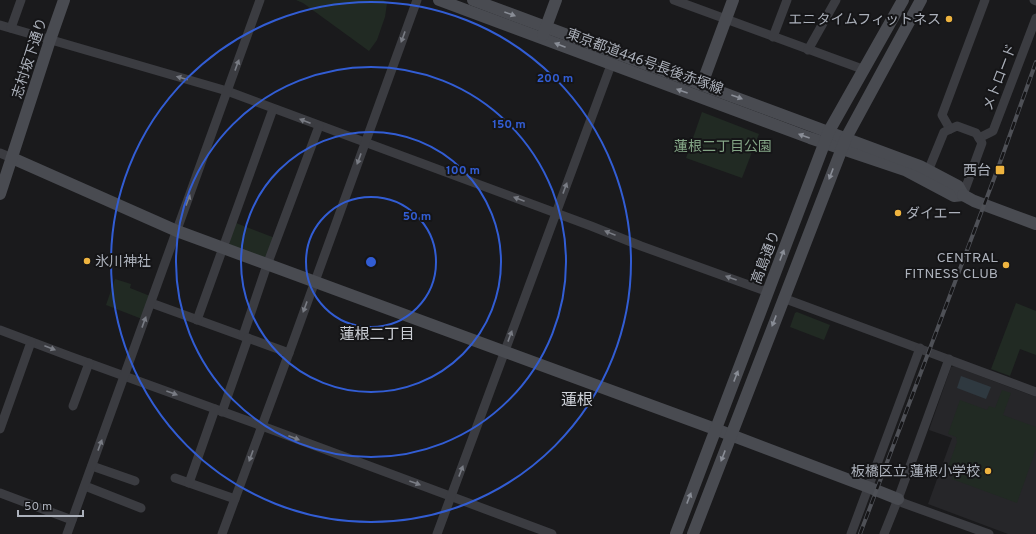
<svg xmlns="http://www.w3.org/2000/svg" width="1036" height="534" viewBox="0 0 1036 534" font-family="Overpass,'Noto Sans JP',sans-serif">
<rect width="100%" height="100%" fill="#1a1a1c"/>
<polygon fill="#262629" points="954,366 1036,397 1036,534 1008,534 928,504 952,438 929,430 951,367"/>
<g fill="#212a23">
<polygon points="296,0 383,0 385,1 387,3 385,17 377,40 369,51 303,3"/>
<polygon points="702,112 759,134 742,178 686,158"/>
<polygon points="236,223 275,238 268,256 263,258 230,245 229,242"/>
<polygon points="115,279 131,284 130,288 150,296 142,319 106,305"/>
<polygon points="1016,303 1036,311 1036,355 1020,349 1010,376 991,369"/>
<polygon points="797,312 830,325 824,340 790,327 795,313"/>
<polygon points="1002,390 1011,393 1003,415 1036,427 1036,449 1017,503 952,479 955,470 948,467 957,442 956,437 948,434 960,400 987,410 989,406 995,408"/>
</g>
<polygon fill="#2f3940" points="961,376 991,387 986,399 957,388"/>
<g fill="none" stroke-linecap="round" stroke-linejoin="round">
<g stroke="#3b3c41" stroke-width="9">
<polyline points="674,0 865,70"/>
<polyline points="1034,0 1036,1"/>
<polyline points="0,25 227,91 591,226 641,246 768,292"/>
<polyline points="11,28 21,0"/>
<polyline points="773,37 787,0"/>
<polyline points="808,50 836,0"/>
<polyline points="950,129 942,115 985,0"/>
<polyline points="979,138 993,131 1036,18"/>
<polyline points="0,153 12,158"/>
<polyline points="926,176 944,132 957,126 976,133 982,143 963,195"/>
<polyline points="783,298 1036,392"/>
<polyline points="151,303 289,353"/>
<polyline points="197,320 273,109"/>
<polyline points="0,330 69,356 262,426 552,534"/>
<polyline points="243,336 267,265 319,126"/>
<polyline points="73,406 89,363"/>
<polyline points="222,412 248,338"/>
<polyline points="0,429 31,342"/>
<polyline points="92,466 135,481"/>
<polyline points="175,478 235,499"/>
<polyline points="189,483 215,409"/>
<polyline points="85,486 141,508"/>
<polyline points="0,493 72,520"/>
<polyline points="898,499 903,503 989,534"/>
<polyline points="67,534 260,0"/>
<polyline points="222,534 289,353 417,0"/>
<polyline points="437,534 611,65"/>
<polyline points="851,534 920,348"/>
<polyline points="884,534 898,499 949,359"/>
</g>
<g stroke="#494b51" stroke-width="12">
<polyline points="439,0 810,138 905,170 954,196 963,195"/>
<polyline points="473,0 920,166 958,186 963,195"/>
<polyline points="543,35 556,0"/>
<polyline points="702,84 733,0"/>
<polyline points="12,158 177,231 715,429 868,487 898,499"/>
<polyline points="0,194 50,40 64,0"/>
<polyline points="963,195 974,201 1036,224"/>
<polyline points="676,534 829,131 903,0"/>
<polyline points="693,534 846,138 921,0"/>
</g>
<defs>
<polyline id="rail" points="860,534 998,168 1036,62"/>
</defs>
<use href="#rail" stroke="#4e5056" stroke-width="4"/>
<use href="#rail" stroke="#151517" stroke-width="2.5" stroke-dasharray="8" stroke-linecap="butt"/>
</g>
<defs><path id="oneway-solid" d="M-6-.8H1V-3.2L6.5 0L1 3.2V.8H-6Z"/></defs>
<g fill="#898d96">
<use href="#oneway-solid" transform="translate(510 14) rotate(20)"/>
<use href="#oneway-solid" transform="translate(560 45) rotate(-159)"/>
<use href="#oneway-solid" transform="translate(682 91) rotate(-160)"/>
<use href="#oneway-solid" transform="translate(737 97) rotate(20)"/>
<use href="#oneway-solid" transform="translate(804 136) rotate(-160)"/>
<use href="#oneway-solid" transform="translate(831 174) rotate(111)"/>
<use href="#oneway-solid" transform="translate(782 255) rotate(-69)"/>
<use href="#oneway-solid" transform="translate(774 321) rotate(111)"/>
<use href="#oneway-solid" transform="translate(736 376) rotate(-69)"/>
<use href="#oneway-solid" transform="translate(723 456) rotate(111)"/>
<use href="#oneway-solid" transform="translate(689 498) rotate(-69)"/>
</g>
<g fill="#797c84">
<use href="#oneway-solid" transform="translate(403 37) rotate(110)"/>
<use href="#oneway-solid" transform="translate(237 65) rotate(-70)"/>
<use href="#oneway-solid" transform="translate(182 78) rotate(-164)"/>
<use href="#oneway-solid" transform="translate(305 121) rotate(-159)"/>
<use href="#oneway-solid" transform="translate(359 159) rotate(110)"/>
<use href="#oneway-solid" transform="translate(565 188) rotate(-70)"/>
<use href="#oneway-solid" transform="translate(519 199) rotate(-159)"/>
<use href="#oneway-solid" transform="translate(188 200) rotate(-70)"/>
<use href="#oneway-solid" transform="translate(610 233) rotate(-158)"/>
<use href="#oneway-solid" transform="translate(731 278) rotate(-160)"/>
<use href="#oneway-solid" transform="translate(305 307) rotate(110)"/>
<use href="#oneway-solid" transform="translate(144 322) rotate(-70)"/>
<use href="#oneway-solid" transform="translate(510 336) rotate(-70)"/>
<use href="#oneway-solid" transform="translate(50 348) rotate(21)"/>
<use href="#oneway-solid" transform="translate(172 393) rotate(20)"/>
<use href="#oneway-solid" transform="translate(294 438) rotate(21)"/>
<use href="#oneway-solid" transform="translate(100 445) rotate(-70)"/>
<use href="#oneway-solid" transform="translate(251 456) rotate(110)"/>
<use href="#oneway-solid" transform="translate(461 471) rotate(-69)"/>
<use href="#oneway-solid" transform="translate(415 483) rotate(20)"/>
</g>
<g fill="none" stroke="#325dd4" stroke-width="2">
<circle cx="371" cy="262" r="65"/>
<circle cx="371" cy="262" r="130"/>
<circle cx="371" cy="262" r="195"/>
<circle cx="371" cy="262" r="260"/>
</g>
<g fill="#efb43f" stroke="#151517" stroke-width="1.5">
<circle cx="949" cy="19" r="4"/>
<rect x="995" y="165" width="10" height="10" rx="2"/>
<circle cx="898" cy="213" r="4"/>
<circle cx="87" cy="261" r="4"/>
<circle cx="1006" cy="265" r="4"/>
<circle cx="988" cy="471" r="4"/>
</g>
<g text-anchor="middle" stroke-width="4" stroke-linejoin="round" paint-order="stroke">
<g font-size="14" fill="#acb1bb" stroke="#151517" text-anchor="end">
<text x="941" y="24">エニタイムフィットネス</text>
<text x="991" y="175">西台</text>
<text x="906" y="218" text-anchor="start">ダイエー</text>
<text x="998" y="262">CENTRAL<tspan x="998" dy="16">FITNESS CLUB</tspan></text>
<text x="95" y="266" text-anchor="start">氷川神社</text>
<text x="980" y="476">板橋区立 蓮根小学校</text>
</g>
<g font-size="14" fill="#acb1bb" stroke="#151517">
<text transform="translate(29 58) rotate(-72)" y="5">志村坂下通り</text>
<text transform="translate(645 61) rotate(20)" y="5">東京都道446号長後赤塚線</text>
<text transform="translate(999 77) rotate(-69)" y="5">メトロード</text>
<text transform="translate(765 257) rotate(-69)" y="5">高島通り</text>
</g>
<g font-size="14" fill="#84a586" stroke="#151517">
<text x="723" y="151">蓮根二丁目公園</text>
</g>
<g font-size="15" fill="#cdd0d7" stroke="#151517">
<text x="377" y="339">蓮根二丁目</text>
</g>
<g font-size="16" fill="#cdd0d7" stroke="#151517">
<text x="577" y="405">蓮根</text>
</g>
</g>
<circle cx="371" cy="262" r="6" fill="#325dd4" stroke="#151517" stroke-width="2"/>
<g font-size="12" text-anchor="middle" font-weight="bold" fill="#325dd4" stroke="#151517" stroke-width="4" stroke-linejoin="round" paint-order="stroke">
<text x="555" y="82">200 m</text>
<text x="509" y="128">150 m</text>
<text x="463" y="174">100 m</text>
<text x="417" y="220">50 m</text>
</g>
<path d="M18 510v6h65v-6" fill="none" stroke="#acb1bb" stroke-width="2"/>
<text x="24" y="510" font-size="12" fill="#acb1bb" stroke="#151517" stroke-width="3" paint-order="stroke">50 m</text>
</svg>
